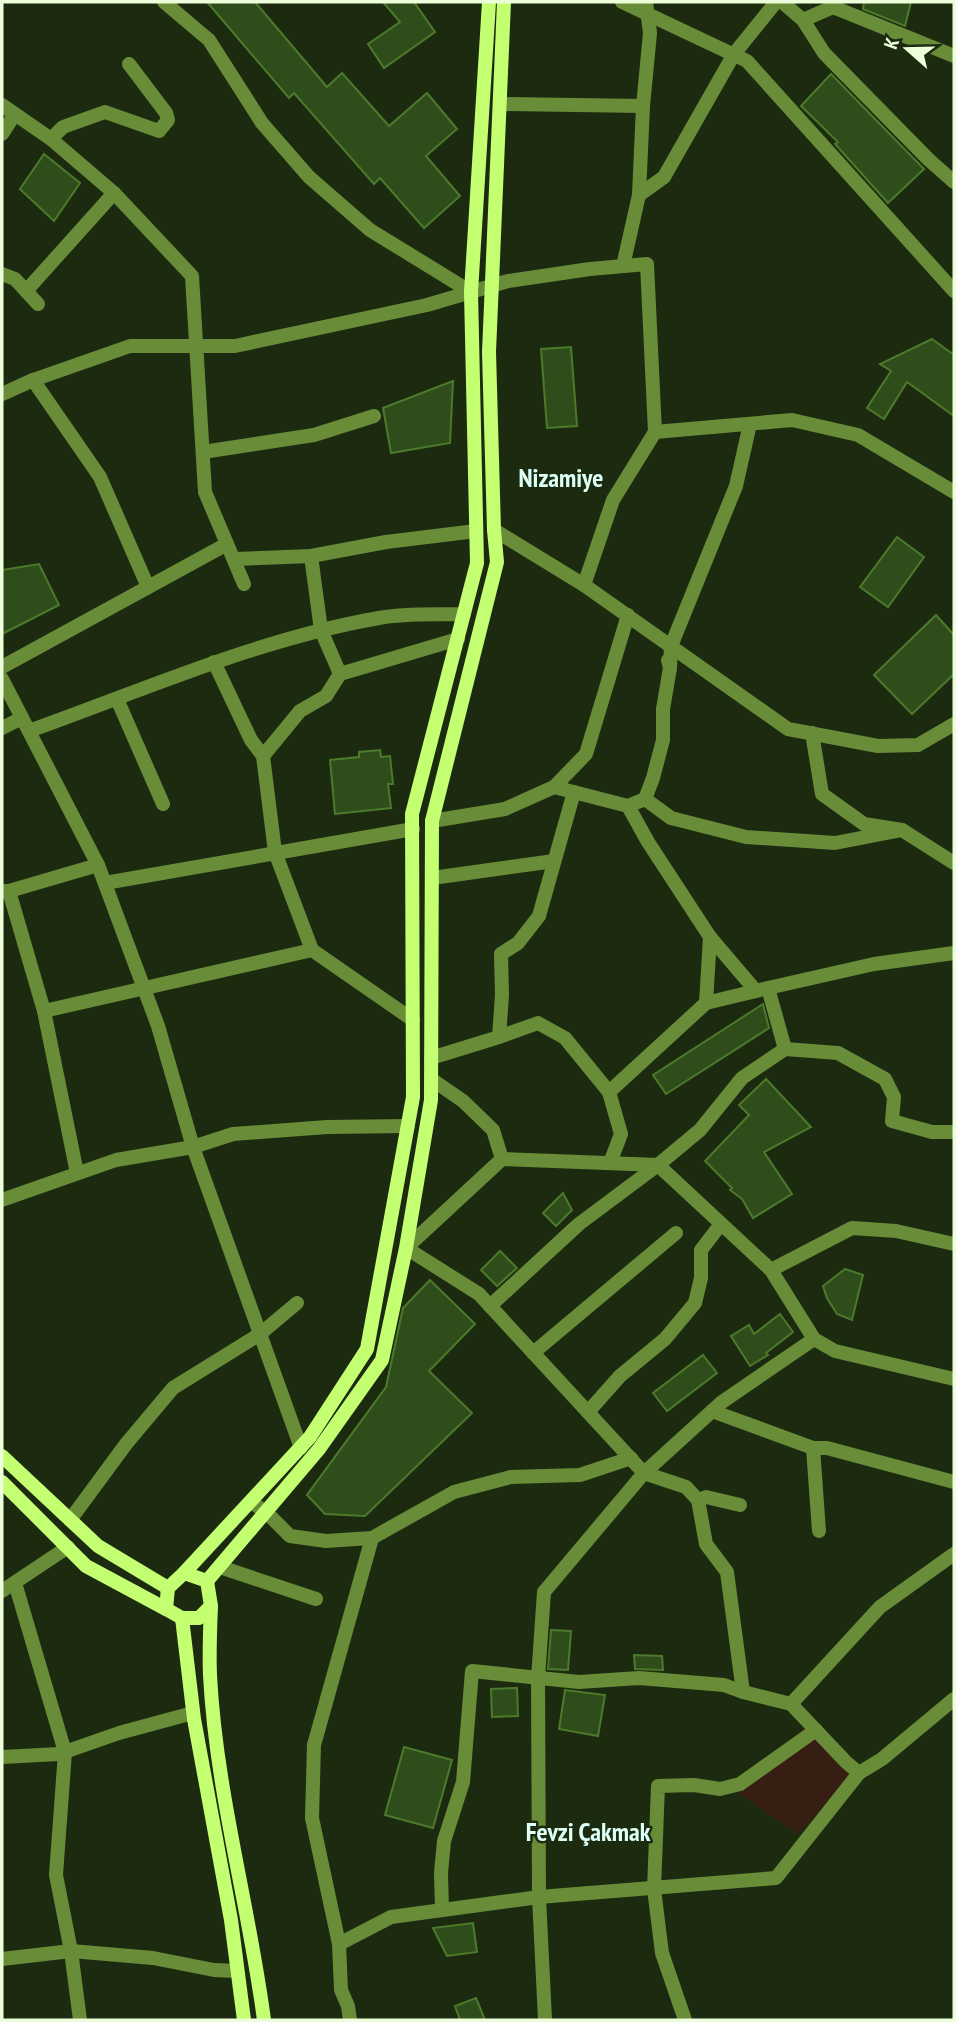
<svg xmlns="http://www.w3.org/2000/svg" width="956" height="2022" viewBox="0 0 956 2022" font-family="'PT Sans Narrow',sans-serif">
<rect width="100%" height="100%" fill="#1c2b10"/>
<polygon fill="#361f12" points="806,1726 852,1775 798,1834 734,1790"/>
<g fill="#2f4d1b" stroke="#4c7a2b" stroke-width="2">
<polygon points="207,2 255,2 327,87 342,73 389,126 427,93 457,129 426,156 460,196 424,228 380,178 374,184 294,93 289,98"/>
<polygon points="383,2 414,2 435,32 384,68 368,44 400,22"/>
<polygon points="864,2 911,2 905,26 863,9"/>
<polygon points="831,74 924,169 888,203 835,144 838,142 801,106"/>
<polygon points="44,154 80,183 54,221 20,189"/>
<polygon points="932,339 954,355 954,416 907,382 884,419 867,408 891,371 880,364"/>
<polygon points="571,347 577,426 547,428 541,349"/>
<polygon points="453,381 450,443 391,453 383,408"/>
<polygon points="897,537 924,557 888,607 860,587"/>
<polygon points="39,564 59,605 2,634 2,570"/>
<polygon points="936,615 954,635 954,674 912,714 874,675"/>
<polygon points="380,750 381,757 390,756 393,784 388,784 391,808 335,814 330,760 359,757 359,752"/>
<polygon points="763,1004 769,1028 666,1094 653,1075"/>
<polygon points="766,1079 811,1127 764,1152 792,1194 753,1218 742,1199 730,1190 732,1188 705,1161 749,1115 739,1105"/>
<polygon points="563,1193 572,1210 556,1226 543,1213"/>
<polygon points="500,1251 517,1268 497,1286 481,1270"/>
<polygon points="845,1269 863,1275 852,1320 837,1314 827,1298 823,1286"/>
<polygon points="430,1280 475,1324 429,1371 472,1413 365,1516 325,1514 307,1495 386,1387 403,1308"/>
<polygon points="780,1314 793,1332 766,1353 768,1355 750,1366 731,1336 749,1325 754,1334"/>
<polygon points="703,1355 717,1373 667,1411 653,1393"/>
<polygon points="551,1630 571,1631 568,1670 548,1669"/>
<polygon points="634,1655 662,1656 663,1670 635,1669"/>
<polygon points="517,1688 518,1716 492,1717 491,1689"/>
<polygon points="565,1690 605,1695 598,1736 559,1729"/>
<polygon points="404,1747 452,1760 433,1828 385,1815"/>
<polygon points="473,1923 477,1952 447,1956 433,1928"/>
<polygon points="476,1998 485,2020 460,2020 455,2006"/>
</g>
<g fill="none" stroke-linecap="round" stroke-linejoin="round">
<g stroke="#688c38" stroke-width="14">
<polyline points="164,2 209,40 262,123 309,177 370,230 471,292"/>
<polyline points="622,2 747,61 954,291"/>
<polyline points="782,2 803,20 824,53 928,159 954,182"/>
<polyline points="833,7 954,56"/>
<polyline points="803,20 833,7 835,2"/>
<polyline points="500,104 643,106"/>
<polyline points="2,105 51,139 114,193 192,276 205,492 244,584"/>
<polyline points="2,134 15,114"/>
<polyline points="51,139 63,127 105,112 159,131 168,120 166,113 129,64"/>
<polyline points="639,195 664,177 734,54 776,2"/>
<polyline points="623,266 639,195 643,106 650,33 646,2"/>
<polyline points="2,274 15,279 38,304"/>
<polyline points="26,291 114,193"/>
<polyline points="33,380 100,477 148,587"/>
<polyline points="2,394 33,380 130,346 235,346 427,305 508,281 590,269 647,264 655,432"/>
<polyline points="203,452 314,435 374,416"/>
<polyline points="494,530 584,585 788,729 878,746 918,745 954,724"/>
<polyline points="311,556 321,630 340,674"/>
<polyline points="234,559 311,556 386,542 476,531"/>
<polyline points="584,585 613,500 655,432 792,420 858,435 954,492"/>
<polyline points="628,615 586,754 554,787 628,806 648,842 710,937 706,1003"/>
<polyline points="214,662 251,740 263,756 275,852 312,950 413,1020"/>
<polyline points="2,667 227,544"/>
<polyline points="670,668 671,646 736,486 750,424"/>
<polyline points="2,679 98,865 158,1026 193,1147 301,1448"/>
<polyline points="117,699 163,804"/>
<polyline points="2,728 22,718"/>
<path d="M 29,731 C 144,690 258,639 379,618 C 406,613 436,615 464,614"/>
<polyline points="812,733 822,794 864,824 902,830 954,863"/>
<polyline points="263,756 300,711 326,696 340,674 458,639"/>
<polyline points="645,799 653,778 663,740 663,709 670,668 668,660"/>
<polyline points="628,806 645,799 671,818 746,837 835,843 902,830"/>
<polyline points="432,821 505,809 554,787"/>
<polyline points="432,878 554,861"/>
<polyline points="105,883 413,829"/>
<polyline points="2,891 9,891 98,865"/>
<polyline points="9,891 44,1011 77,1173"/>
<polyline points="710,937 756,991"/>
<polyline points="768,988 874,964 954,953"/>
<polyline points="44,1011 312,950"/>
<polyline points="499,1037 538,1023 565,1038 609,1092"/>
<polyline points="785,1049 838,1053 885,1079 894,1097 892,1121 932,1132 954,1132"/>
<polyline points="431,1058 499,1037 502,995 501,954 518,943 539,916 574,792"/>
<polyline points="431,1079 463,1101 493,1130 502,1159"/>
<polyline points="2,1200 116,1160 193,1147 233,1134 327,1127 408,1126"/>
<polyline points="771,1270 852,1228 896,1231 954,1244"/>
<polyline points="490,1306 579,1224 658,1165 700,1130 742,1078 785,1049 768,988 706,1003 609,1092 621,1134 610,1163"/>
<polyline points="533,1353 676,1233"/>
<polyline points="712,1411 813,1448 827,1448 954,1482"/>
<polyline points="588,1412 620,1376 665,1339 695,1303 701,1278 701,1250 721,1224"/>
<polyline points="813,1448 819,1531"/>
<polyline points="698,1500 686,1487 644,1473 479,1294 406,1248 502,1159 658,1165 771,1270 814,1339 835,1351 954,1379"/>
<polyline points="251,1502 266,1512 290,1536 326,1541 372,1538 454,1492 511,1477 580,1475 631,1458"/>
<polyline points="740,1505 706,1497 698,1500 706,1544 727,1572 743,1692"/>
<polyline points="70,1520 126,1444 173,1388 260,1334 297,1303"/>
<polyline points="220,1567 316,1599"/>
<polyline points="15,1583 65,1752 56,1875 71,1951 80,2020"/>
<polyline points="2,1591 68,1547"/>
<polyline points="791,1704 880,1607 954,1554"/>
<polyline points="2,1757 59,1754 119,1733 193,1713"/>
<polyline points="442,1910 441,1873 444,1841 463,1782 472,1671 579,1682 639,1678 724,1685 743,1692 791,1704 846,1762 859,1773 882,1759 954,1699"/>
<polyline points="339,1944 391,1917 539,1897 776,1878 859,1773"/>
<polyline points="2,1959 71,1951 153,1958 214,1970 237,1971"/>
<polyline points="350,2020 348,2006 341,1990 339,1944 312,1818 314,1745 372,1538"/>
<polyline points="545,2020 539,1897 538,1678 544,1592 644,1473 722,1402 814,1339"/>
<polyline points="685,2020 662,1953 654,1889 658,1786 694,1785 720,1789 740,1784 816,1730"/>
</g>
<g stroke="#c3ff71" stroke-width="14">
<polyline points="2,1456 98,1546 168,1588"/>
<polyline points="2,1482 86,1566 166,1609"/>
<polyline points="184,1573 310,1437 367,1349 413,1097 412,814 477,563 471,292 489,2"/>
<polygon points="184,1573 207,1581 211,1606 199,1618 182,1618 166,1609 168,1588"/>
<polyline points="207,1581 319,1449 382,1360 406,1248 431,1100 432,821 497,562 494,530 489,352 504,2"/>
<path d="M 211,1606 C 210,1629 209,1652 210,1675 C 216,1792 249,1905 264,2020"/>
<polyline points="182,1618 194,1719 231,1920 244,2020"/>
</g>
</g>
<g text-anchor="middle" stroke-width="5" stroke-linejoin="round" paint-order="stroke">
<g font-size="26" font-weight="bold" fill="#dcfff6" stroke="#1c2b10">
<text x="561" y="487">Nizamiye</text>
<text x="588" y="1841">Fevzi Çakmak</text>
</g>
</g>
<rect width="956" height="2022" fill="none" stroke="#ecffda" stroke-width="7"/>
<g transform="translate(907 49) rotate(290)" stroke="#1c2b10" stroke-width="5" paint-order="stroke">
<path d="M0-5L12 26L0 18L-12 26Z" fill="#ecffda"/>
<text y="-10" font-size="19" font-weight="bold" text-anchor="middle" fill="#ecffda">K</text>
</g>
</svg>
